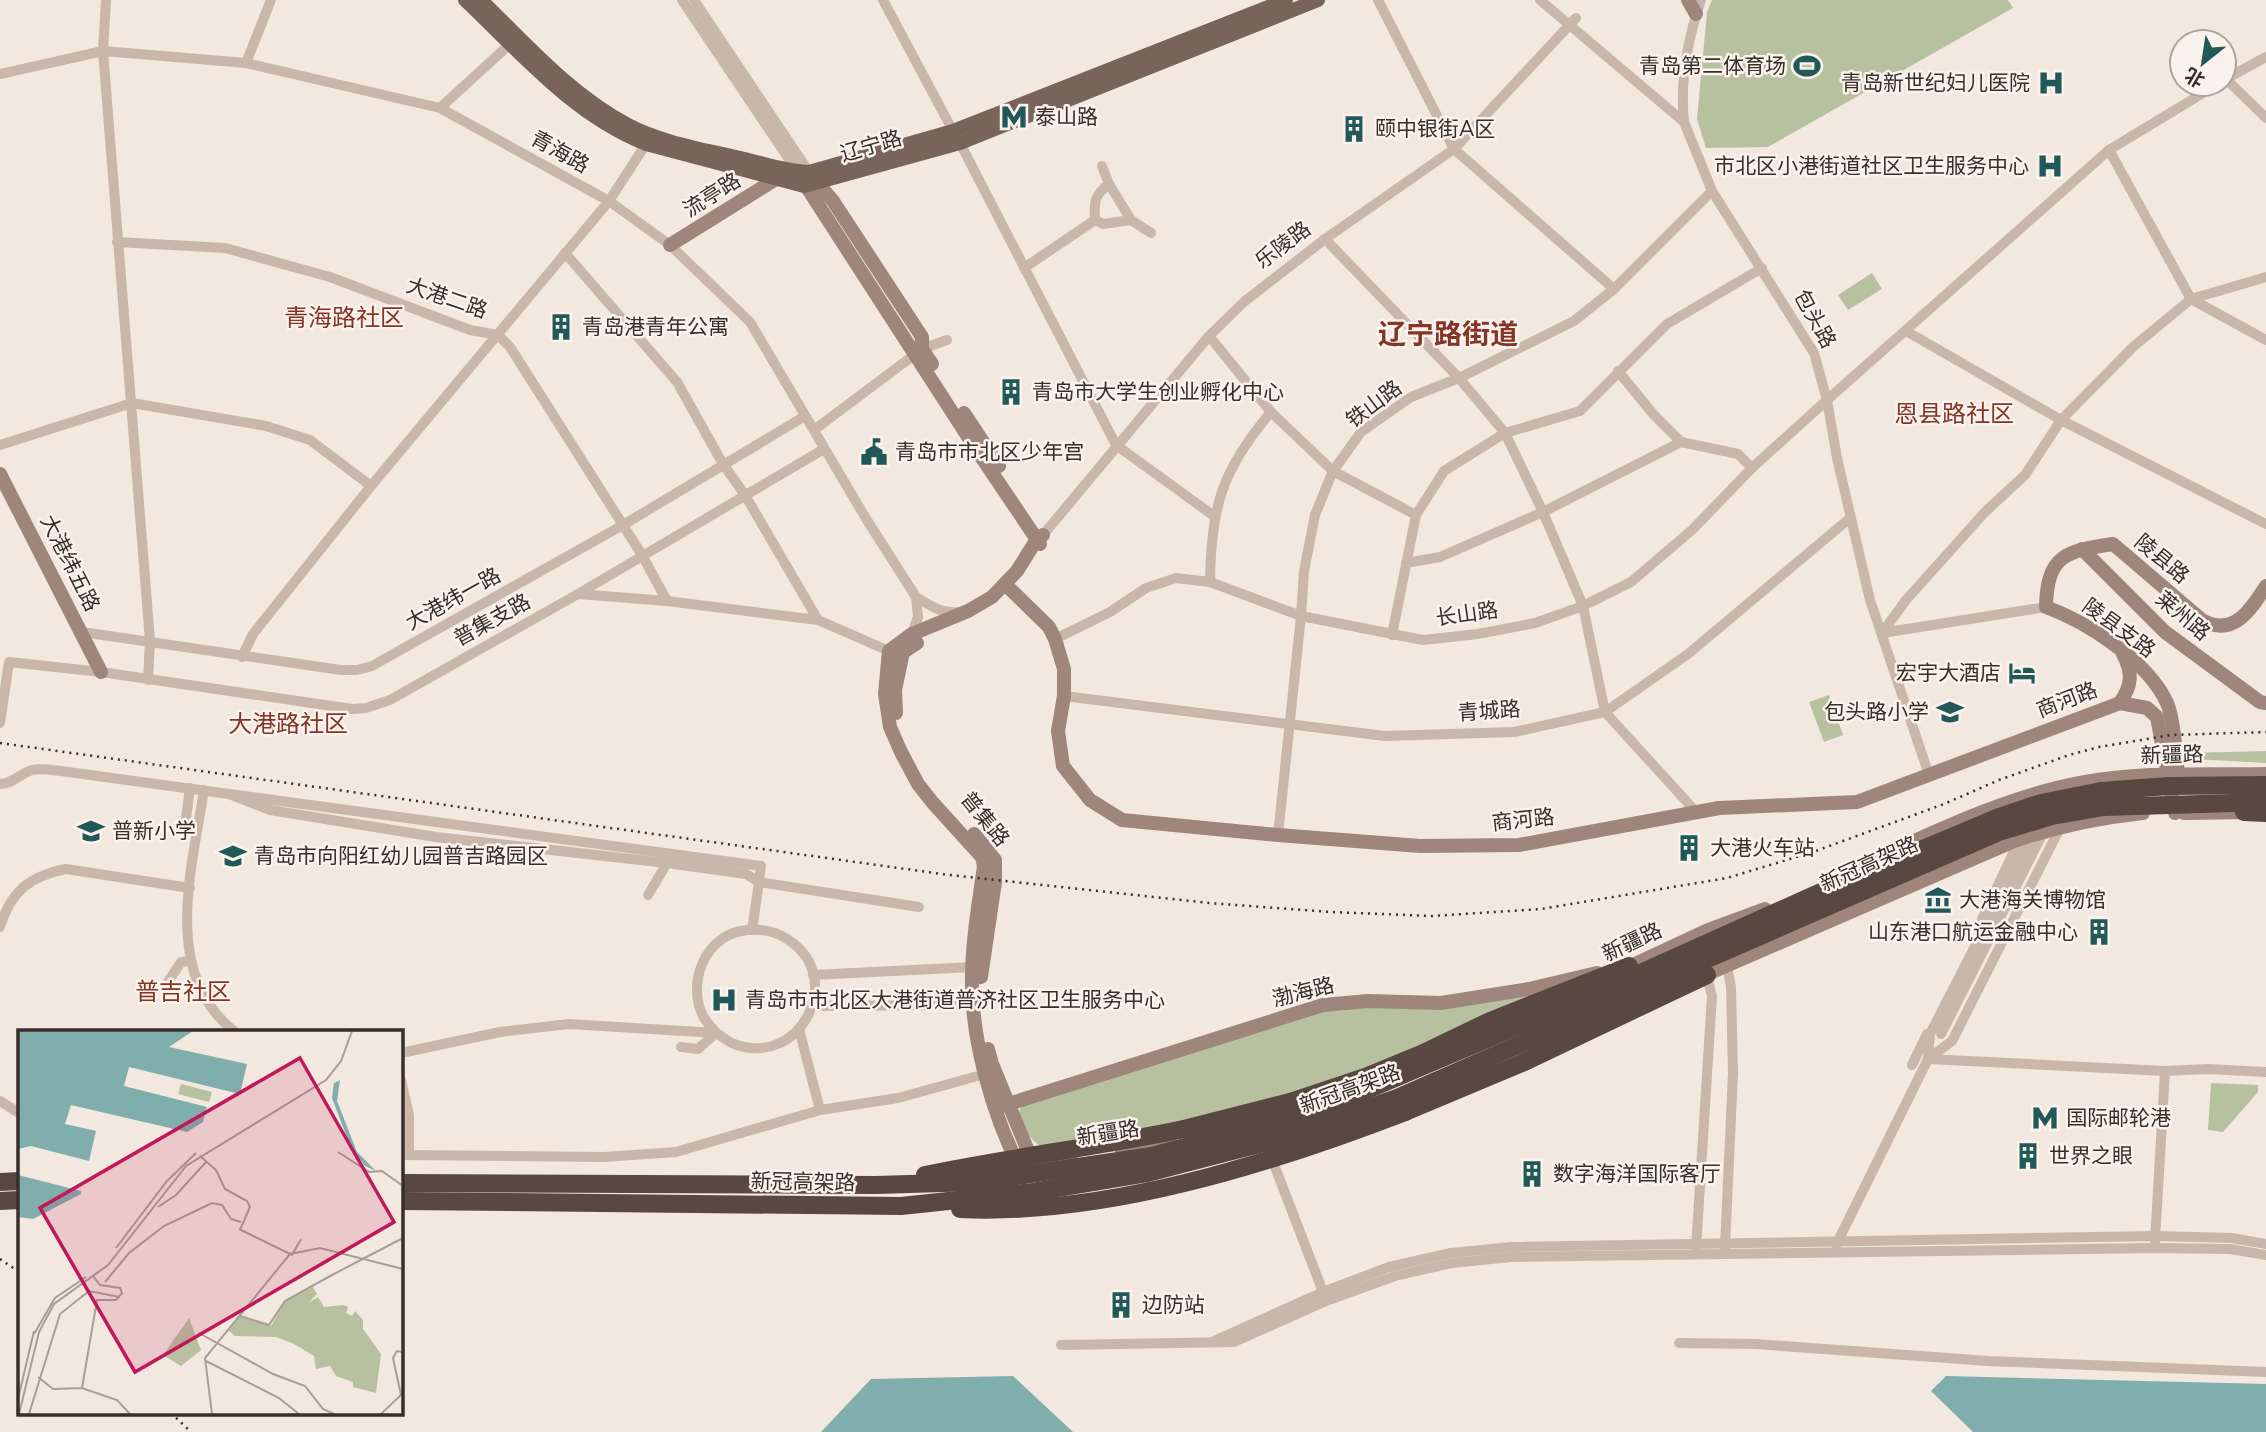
<svg xmlns="http://www.w3.org/2000/svg" width="2266" height="1432" viewBox="0 0 2266 1432" font-family="'Nunito Sans','Noto Sans SC',sans-serif">
<rect width="100%" height="100%" fill="#f2e8df"/>
<g fill="#b8c19f">
<polygon points="1712,0 2008,0 2013,8 1768,147 1706,148 1697,119 1707,12"/>
<polygon points="1872,273 1882,289 1848,310 1838,295"/>
<polygon points="1829,695 1843,735 1824,742 1809,702"/>
<polygon points="2266,751 2266,763 2193,759 2188,753"/>
<path d="M 1539,991 L 1366,1070 L 1245,1110 L 1044,1148 C 1028,1140 1025,1128 1019,1112 L 1022,1104 L 1311,1012 Z"/>
<polygon points="2211,1083 2258,1085 2258,1092 2223,1132 2208,1130"/>
</g>
<g fill="#7faead">
<polygon points="1013,1376 1073,1432 821,1432 871,1379"/>
<polygon points="1946,1376 2266,1384 2266,1432 1973,1432 1931,1391"/>
</g>
<g fill="none" stroke-linecap="round" stroke-linejoin="round">
<g stroke="#cab7ab" stroke-width="10">
<polyline points="106,0 103,51 150,641 148,680"/>
<polyline points="682,0 797,171"/>
<polyline points="694,0 809,172"/>
<polyline points="883,0 953,131"/>
<polyline points="1378,0 1454,149 1614,289"/>
<polyline points="1540,0 1684,122 1712,191 1814,353 1827,400 1837,458 1870,600 1929,775"/>
<polyline points="246,63 271,0"/>
<polyline points="0,74 103,51 246,63 440,108 609,201 670,245 750,322 865,517 916,597 918,617 911,636"/>
<polyline points="2226,79 2266,118"/>
<polyline points="2224,80 2266,57"/>
<polyline points="440,108 511,43"/>
<path d="M 1684,122 C 1680,82 1688,38 1701,0"/>
<polyline points="960,143 1116,445 1214,516"/>
<polyline points="2109,150 2191,299 2266,340"/>
<polyline points="1102,166 1109,184 1131,220 1151,233"/>
<path d="M 1109,184 C 1094,195 1094,202 1095,220 L 1103,224 L 1131,220"/>
<polyline points="1325,239 1459,378 1505,433 1543,512 1583,606 1605,712 1697,813"/>
<polyline points="117,242 225,248 330,277 470,330 498,335 510,347 642,555 667,601"/>
<polyline points="565,253 677,382 723,464 745,495 818,620"/>
<polyline points="1024,268 1095,220"/>
<polyline points="1906,331 2061,420 2266,524"/>
<polyline points="1209,336 1271,412 1333,471 1416,515"/>
<polyline points="1618,371 1654,415 1681,442 1738,454 1752,468"/>
<polyline points="814,430 922,349 947,340"/>
<polyline points="0,445 132,403 266,426 310,440 371,486"/>
<polyline points="1043,535 1209,336 1245,301 1325,239 1454,149 1576,18"/>
<polyline points="1406,563 1440,557 1543,512 1681,442"/>
<path d="M 1210,582 C 1211,506 1222,470 1271,412"/>
<polyline points="578,594 667,601 818,620 889,651 895,652"/>
<path d="M 916,597 C 929,605 942,614 957,612"/>
<polyline points="82,632 341,670 357,670 372,666 623,525 805,416"/>
<polyline points="1882,633 1906,600 1985,512 2025,475 2061,420 2133,347 2191,299 2266,277"/>
<polyline points="1882,633 2046,607"/>
<polyline points="1392,635 1416,515 1444,471 1505,433 1580,411 1667,324 1762,268"/>
<polyline points="1055,639 1110,612 1146,588 1176,578 1210,582 1301,616 1423,640 1478,634 1535,623 1583,606 1631,582 1692,530 1752,468 1827,400 2109,150 2218,84"/>
<polyline points="242,657 253,634 371,486 609,201 646,144"/>
<polyline points="1064,696 1385,736 1514,732 1605,712 1688,654 1850,518"/>
<polyline points="0,723 9,662 101,672 352,709 366,708 390,700 578,594 824,449"/>
<path d="M 0,784 C 13,784 19,774 32,770 C 40,768 52,770 61,771 L 229,794 L 270,810 L 436,837 L 667,863"/>
<path d="M 204,790 C 192,868 161,974 234,1031"/>
<polyline points="229,794 761,866 759,882 919,907"/>
<polyline points="186,819 190,788"/>
<polyline points="1278,835 1301,616 1304,571 1315,515 1333,471 1361,432 1411,397 1459,378 1574,321 1614,289 1712,191"/>
<polyline points="2025,837 2027,845 1930,1034 1928,1059 1952,1041 2061,826"/>
<polyline points="648,895 667,863 746,874 759,882 752,930"/>
<polyline points="1982,919 2020,839"/>
<path d="M 0,927 C 11,891 30,876 66,869 L 190,888"/>
<polyline points="813,975 973,967"/>
<polyline points="164,988 181,962 191,961"/>
<polyline points="812,1006 973,1005"/>
<polyline points="799,1029 820,1110"/>
<polyline points="1941,1034 2044,831"/>
<polyline points="681,1047 698,1049 716,1033"/>
<path d="M 401,1053 L 500,1032 L 569,1024 L 716,1033 C 722,1036 728,1042 734,1044 C 800,1069 848,977 787,939 C 773,930 757,928 741,931 C 704,938 687,984 703,1016 C 706,1022 712,1027 716,1033"/>
<polyline points="1912,1065 1927,1034"/>
<polyline points="401,1080 409,1115 409,1155"/>
<polyline points="0,1101 19,1113"/>
<polyline points="1270,1154 1325,1297"/>
<polyline points="401,1155 604,1157 676,1152 820,1110 898,1098 985,1074"/>
<polyline points="2155,1241 2165,1071"/>
<polyline points="1836,1245 1928,1059 2165,1071 2208,1069 2266,1072"/>
<polyline points="1725,1247 1733,1073 1731,987 1726,962"/>
<polyline points="1696,1248 1712,996 1706,974"/>
<polyline points="1214,1341 1323,1292 1389,1267 1451,1253 1511,1247 2156,1236 2232,1238 2266,1244"/>
<polyline points="1679,1343 1756,1344 1988,1361 2266,1372"/>
<polyline points="1061,1345 1234,1342 1326,1301 1395,1276 1452,1263 1511,1257 2154,1248 2230,1249 2266,1255"/>
</g>
<g stroke="#9e867d" stroke-width="14">
<polyline points="1688,0 1696,14"/>
<polyline points="810,174 833,201 922,337 922,349 932,364"/>
<polyline points="670,245 776,179 797,172 976,449 1040,544"/>
<polyline points="964,413 999,466"/>
<polyline points="0,474 101,672"/>
<polyline points="2082,549 2165,632 2260,702 2266,703"/>
<polyline points="1005,584 1049,627 1055,639 1064,669 1064,696 1058,731 1063,766 1090,800 1122,820 1278,835 1420,846 1519,845 1719,808 1857,802 2120,703 2147,708 2157,717 2175,813"/>
<path d="M 2120,703 C 2132,685 2133,673 2123,654"/>
<polyline points="896,713 895,690 903,652 917,643"/>
<path d="M 2177,784 C 2179,769 2173,716 2167,703 C 2148,661 2087,622 2046,607 C 2047,554 2067,551 2113,544 L 2202,620 C 2234,638 2251,609 2266,586"/>
<polyline points="2184,813 2255,812"/>
<polyline points="974,834 995,860 995,882 981,977"/>
<path d="M 1851,870 C 1924,837 2000,798 2080,783 C 2141,771 2204,775 2266,774"/>
<polyline points="1620,971 1708,930 1765,909"/>
<path d="M 1698,978 L 2014,841 C 2058,826 2096,818 2143,813"/>
<polyline points="988,1049 992,1064 1033,1163"/>
<polyline points="999,1107 1323,1005 1368,1001 1441,1003 1529,989 1597,973"/>
<polyline points="1122,1152 1171,1143"/>
<polyline points="1025,1164 1071,1160"/>
<path d="M 1020,1168 C 992,1114 971,1038 972,978 C 972,942 979,902 984,866 L 982,857 L 933,803 L 918,784 L 901,752 L 890,727 L 887,707 L 885,694 L 889,651 L 912,634 L 968,611 L 992,597 L 1017,571 L 1037,539 L 1043,535"/>
</g>
<g stroke="#79645c" stroke-width="14">
<path d="M 465,0 C 521,53 573,115 646,144 L 804,186 L 960,143 L 1318,0"/>
<path d="M 481,0 C 526,44 571,95 628,125 C 660,142 701,149 736,157 C 760,162 784,171 809,172 L 953,131 L 1286,0"/>
</g>
<g stroke="#594742" stroke-width="18">
<polyline points="2244,812 2266,813"/>
<polyline points="1405,1112 1522,1063 1707,975"/>
<polyline points="1184,1129 1290,1102 1365,1077 1421,1054 1490,1021 1629,966"/>
<polyline points="0,1182 19,1181"/>
<polyline points="0,1201 19,1200"/>
</g>
<g stroke="#382e2a" stroke-width="2.5" stroke-dasharray="2 5" stroke-linecap="butt">
<polyline points="0,743 949,875 1209,903 1331,912 1432,916 1541,909 1727,878 1813,852 1944,804 1999,780 2069,755 2099,747 2171,735 2266,732"/>
<polyline points="0,1259 19,1272"/>
<polyline points="171,1413 191,1432"/>
</g>
<g stroke="#594742" stroke-width="18">
<path d="M 925,1175 C 1011,1157 1098,1147 1184,1129"/>
<polyline points="401,1183 876,1185 977,1182 1152,1156 1315,1112 1605,989 1830,888 1999,817 2041,803 2101,791 2169,786 2266,785"/>
<polyline points="401,1201 901,1206 1033,1192 1147,1173 1279,1139 1397,1098 1555,1029 1659,980 1999,832 2052,816 2104,807 2266,802"/>
<path d="M 960,1209 C 1105,1216 1270,1164 1405,1112"/>
</g>
</g>
<defs>
<symbol id="stadium-bare" viewBox="-9 -9 18 18"><path d="M0-5a6.5 5 0 1 0 0 10a6.5 5 0 1 0 0-10ZM-3.5-1.8h7v3.6h-7Z" fill="#215858" stroke="#faf2ec" stroke-width="2.5" paint-order="stroke"/></symbol>
<symbol id="hospital-bare" viewBox="-9 -9 18 18"><path d="M-5-5h3v3.5h4V-5h3V5h-3V1.5h-4V5h-3Z" fill="#215858" stroke="#faf2ec" stroke-width="2.5" paint-order="stroke"/></symbol>
<symbol id="metro-bare" viewBox="-9 -9 18 18"><path d="M-5.5 5V-5H-3L0 0L3-5H5.5V5H3V-.5L0 4L-3-.5V5Z" fill="#215858" stroke="#faf2ec" stroke-width="2.5" paint-order="stroke"/></symbol>
<symbol id="building-bare" viewBox="-9 -9 18 18"><path d="M-4-6H4V6H1V3H-1V6H-4ZM-2.5-4.3h1.7v1.8h-1.7ZM.8-4.3h1.7v1.8H.8ZM-2.5-1h1.7V.8h-1.7ZM.8-1h1.7V.8H.8Z" fill="#215858" stroke="#faf2ec" stroke-width="2.5" paint-order="stroke"/></symbol>
<symbol id="civic-bare" viewBox="-9 -9 18 18"><path d="M-.6-6.5H3V-4.5H.6V-3L4-1V1h2V6H-6V1h2V-1L-.6-3ZM-1.2 2.5V6h2.4V2.5Z" fill="#215858" stroke="#faf2ec" stroke-width="2.5" paint-order="stroke"/></symbol>
<symbol id="hotel-bare" viewBox="-9 -9 18 18"><path d="M-6-4.5h1.5V1H6V5H4.5V3h-9V5H-6ZM-4 0a1.8 1.8 0 1 1 3.6 0ZM.5 0V-2.5h3Q6-2.5 6 0Z" fill="#215858" stroke="#faf2ec" stroke-width="2.5" paint-order="stroke"/></symbol>
<symbol id="school-bare" viewBox="-9 -9 18 18"><path d="M0-5L7-2L0 1L-7-2ZM-4 1L0 2.5L4 1V4Q0 6-4 4Z" fill="#215858" stroke="#faf2ec" stroke-width="2.5" paint-order="stroke"/></symbol>
<symbol id="museum-bare" viewBox="-9 -9 18 18"><path d="M0-6L6-3V-2H-6V-3ZM-5-1h2V3h-2ZM-1-1h2V3h-2ZM3-1h2V3H3ZM-6 4H6V6H-6Z" fill="#215858" stroke="#faf2ec" stroke-width="2.5" paint-order="stroke"/></symbol>
</defs>
<g fill-rule="evenodd">
<use href="#stadium-bare" x="1788" y="47" width="38" height="38"/>
<use href="#hospital-bare" x="2032" y="64" width="38" height="38"/>
<use href="#metro-bare" x="995" y="98" width="38" height="38"/>
<use href="#building-bare" x="1335" y="110" width="38" height="38"/>
<use href="#hospital-bare" x="2031" y="147" width="38" height="38"/>
<use href="#building-bare" x="542" y="308" width="38" height="38"/>
<use href="#building-bare" x="992" y="373" width="38" height="38"/>
<use href="#civic-bare" x="855" y="433" width="38" height="38"/>
<use href="#hotel-bare" x="2003" y="654" width="38" height="38"/>
<use href="#school-bare" x="1931" y="693" width="38" height="38"/>
<use href="#school-bare" x="72" y="812" width="38" height="38"/>
<use href="#building-bare" x="1670" y="829" width="38" height="38"/>
<use href="#school-bare" x="214" y="837" width="38" height="38"/>
<use href="#museum-bare" x="1919" y="881" width="38" height="38"/>
<use href="#building-bare" x="2080" y="913" width="38" height="38"/>
<use href="#hospital-bare" x="705" y="981" width="38" height="38"/>
<use href="#metro-bare" x="2026" y="1099" width="38" height="38"/>
<use href="#building-bare" x="2009" y="1137" width="38" height="38"/>
<use href="#building-bare" x="1513" y="1155" width="38" height="38"/>
<use href="#building-bare" x="1102" y="1286" width="38" height="38"/>
</g>
<g text-anchor="middle" stroke-width="5" stroke-linejoin="round" paint-order="stroke">
<g font-size="21" fill="#382e2a" stroke="#faf2ec" text-anchor="start">
<text x="1786" y="73" text-anchor="end">青岛第二体育场</text>
<text x="2030" y="90" text-anchor="end">青岛新世纪妇儿医院</text>
<text x="1035" y="124">泰山路</text>
<text x="1375" y="136">颐中银街A区</text>
<text x="2029" y="173" text-anchor="end">市北区小港街道社区卫生服务中心</text>
<text x="582" y="334">青岛港青年公寓</text>
<text x="1032" y="399">青岛市大学生创业孵化中心</text>
<text x="895" y="459">青岛市市北区少年宫</text>
<text x="2001" y="680" text-anchor="end">宏宇大酒店</text>
<text x="1929" y="719" text-anchor="end">包头路小学</text>
<text x="112" y="838">普新小学</text>
<text x="1710" y="855">大港火车站</text>
<text x="254" y="863">青岛市向阳红幼儿园普吉路园区</text>
<text x="1959" y="907">大港海关博物馆</text>
<text x="2078" y="939" text-anchor="end">山东港口航运金融中心</text>
<text x="745" y="1007">青岛市市北区大港街道普济社区卫生服务中心</text>
<text x="2066" y="1125">国际邮轮港</text>
<text x="2049" y="1163">世界之眼</text>
<text x="1553" y="1181">数字海洋国际客厅</text>
<text x="1142" y="1312">边防站</text>
</g>
<g font-size="21" fill="#382e2a" stroke="#faf2ec">
<text transform="translate(871 146) rotate(-16)" y="7">辽宁路</text>
<text transform="translate(560 152) rotate(29)" y="7">青海路</text>
<text transform="translate(712 195) rotate(-32)" y="7">流亭路</text>
<text transform="translate(1283 245) rotate(-37)" y="7">乐陵路</text>
<text transform="translate(447 298) rotate(19)" y="7">大港二路</text>
<text transform="translate(1815 319) rotate(61)" y="7">包头路</text>
<text transform="translate(1374 404) rotate(-37)" y="7">铁山路</text>
<text transform="translate(2162 559) rotate(40)" y="7">陵县路</text>
<text transform="translate(70 563) rotate(63)" y="7">大港纬五路</text>
<text transform="translate(453 599) rotate(-29)" y="7">大港纬一路</text>
<text transform="translate(1467 614) rotate(-8)" y="7">长山路</text>
<text transform="translate(2183 616) rotate(40)" y="7">莱州路</text>
<text transform="translate(492 620) rotate(-29)" y="7">普集支路</text>
<text transform="translate(2119 628) rotate(36)" y="7">陵县支路</text>
<text transform="translate(2067 700) rotate(-21)" y="7">商河路</text>
<text transform="translate(1489 711) rotate(-4)" y="7">青城路</text>
<text transform="translate(2172 755) rotate(-2)" y="7">新疆路</text>
<text transform="translate(985 819) rotate(51)" y="7">普集路</text>
<text transform="translate(1523 820) rotate(-6)" y="7">商河路</text>
<text transform="translate(1869 864) rotate(-24)" y="7">新冠高架路</text>
<text transform="translate(1632 942) rotate(-25)" y="7">新疆路</text>
<text transform="translate(1303 992) rotate(-14)" y="7">渤海路</text>
<text transform="translate(1350 1089) rotate(-20)" y="7">新冠高架路</text>
<text transform="translate(1108 1133) rotate(-9)" y="7">新疆路</text>
<text transform="translate(803 1182) rotate(1)" y="7">新冠高架路</text>
</g>
<g font-size="24" fill="#843526" stroke="#faf2ec">
<text x="344" y="326">青海路社区</text>
<text x="1954" y="422">恩县路社区</text>
<text x="288" y="732">大港路社区</text>
<text x="183" y="1000">普吉社区</text>
</g>
<g font-size="28" font-weight="bold" fill="#843526" stroke="#faf2ec">
<text x="1448" y="344">辽宁路街道</text>
</g>
</g>
<g transform="translate(18 1030)">
<rect width="385" height="385" fill="#f2e8df"/>
<path d="M 163,54 L 194,62 L 191,72 L 160,64 ZM 295,257 L 299,264 L 290,273 L 300,267 L 306,277 L 325,275 L 330,277 L 328,283 L 334,286 L 337,281 L 345,290 L 345,299 L 363,324 L 358,363 L 335,357 L 335,352 L 318,346 L 312,336 L 298,339 L 296,326 L 276,314 L 258,307 L 217,306 L 210,300 L 222,287 L 253,296 L 267,271 ZM 171,288 L 183,320 L 163,336 L 145,325 Z" fill="#b8c19f"/>
<path d="M 0,1 L 175,1 L 151,17 L 229,34 L 222,64 L 111,37 L 106,56 L 189,77 L 185,92 L 169,102 L 53,75 L 47,94 L 78,101 L 71,131 L 13,116 L 0,119 ZM 322,50 L 319,71 L 339,122 L 358,141 L 347,136 L 333,118 L 314,68 L 316,53 ZM 0,145 L 63,161 L 63,164 L 15,189 L 0,187 Z" fill="#7faead"/>
<path fill="none" stroke="#a89e97" stroke-width="2" d="M 320,122 L 351,142 L 364,141 L 385,156M 182,126 L 198,140 L 207,159 L 229,171 L 232,177 L 222,200M 140,177 L 158,165 L 189,131M 221,199 L 274,225 L 283,209M 98,218 L 149,151 L 178,123M 314,245 L 385,208M 87,252 L 111,223 L 146,196 L 194,173 L 204,175 L 213,189 L 223,192M 222,286 L 251,295 L 267,271 L 314,245M 181,303 L 255,344 L 287,356 L 305,379 L 316,384M 16,304 L 37,268 L 68,247M 188,331 L 261,368 L 281,384M 20,347 L 35,359 L 64,358 L 99,370 L 112,384M 64,358 L 79,270 L 98,270 L 104,263 L 102,258 L 82,255 L 75,246M 0,369 L 16,301M 1,384 L 21,302 L 36,274 L 90,235 L 168,136 L 308,50 L 323,31 L 334,1M 11,384 L 42,284 L 71,261 L 102,267M 194,384 L 187,328 L 272,224 L 302,218 L 385,239M 363,384 L 383,365 L 375,328 L 379,321 L 385,322"/>
<path fill="#c2185b" fill-opacity="0.15" stroke="#c2185b" stroke-width="3.5" d="M 282,28 L 376,192 L 117,342 L 22,178 Z"/>
<rect width="385" height="385" fill="none" stroke="#382e2a" stroke-width="3.5"/>
</g>
<g transform="translate(2203 63) rotate(210)"><circle r="33" fill="#faf2ec" stroke="#aca49e" stroke-width="2"/>
<path d="M0-5L12 26L0 18L-12 26Z" fill="#215858"/>
<text y="-10" font-size="19" font-weight="bold" text-anchor="middle" fill="#382e2a">北</text>
</g>
</svg>
